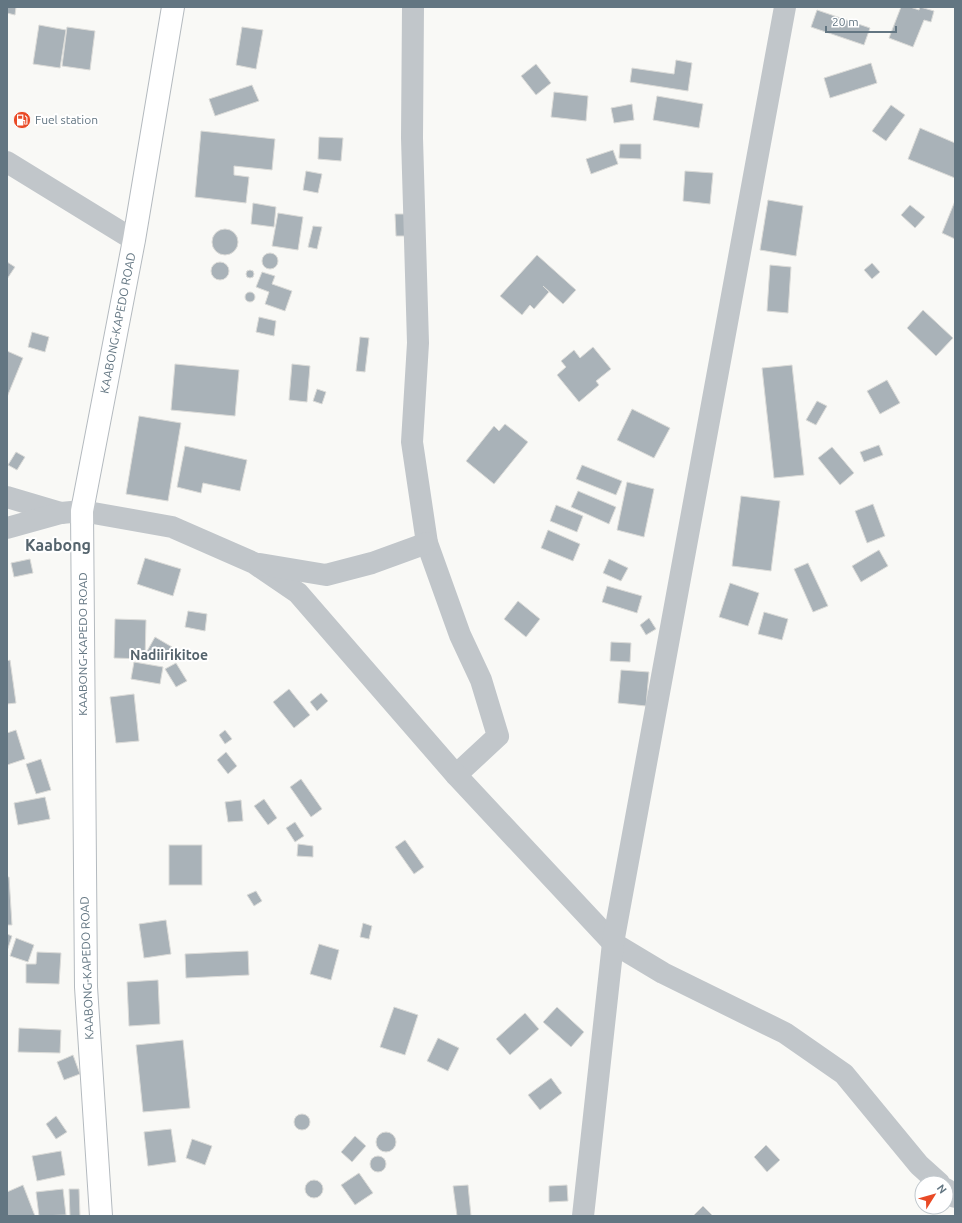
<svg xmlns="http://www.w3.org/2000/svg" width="962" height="1223" viewBox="0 0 962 1223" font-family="Ubuntu,sans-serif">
<rect width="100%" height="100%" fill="#f9f9f6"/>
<g fill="#a9b2b8" stroke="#dbdbd8">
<polygon points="7,7 16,7 15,15 7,13"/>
<polygon points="901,7 910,7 919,10 920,7 934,11 931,22 924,20 913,47 889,38"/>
<polygon points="817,10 870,28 864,45 811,27"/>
<polygon points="39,25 66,30 60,68 33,64"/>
<polygon points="67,27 95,31 90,70 62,66"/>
<polygon points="242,27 263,30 256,69 236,65"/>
<polygon points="676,60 692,63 688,91 630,82 632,68 674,74"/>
<polygon points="871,63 877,83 830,98 824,78"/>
<polygon points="536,64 551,83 536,95 521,76"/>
<polygon points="252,85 259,101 215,116 209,99"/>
<polygon points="554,92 588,96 586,121 551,117"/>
<polygon points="657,96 703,104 699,128 653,120"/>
<polygon points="632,104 634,120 614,123 611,108"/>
<polygon points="891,105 905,115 886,141 872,131"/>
<polygon points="920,128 955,143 955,178 908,159"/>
<polygon points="201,131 275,139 272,170 234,166 234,175 249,177 246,203 195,197"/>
<polygon points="319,137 343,138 341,161 318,159"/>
<polygon points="620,144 641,144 641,159 619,158"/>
<polygon points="613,150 618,164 591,174 586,159"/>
<polygon points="306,171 322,174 318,193 303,190"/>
<polygon points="685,171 713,173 710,204 683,201"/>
<polygon points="768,200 803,206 796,256 760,250"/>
<polygon points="955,201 955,239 942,233"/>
<polygon points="253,203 276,207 274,227 251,224"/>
<polygon points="910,205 925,217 915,228 901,215"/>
<polygon points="278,213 303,217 298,250 272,246"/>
<polygon points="395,214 407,214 407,236 396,236"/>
<polygon points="313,226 322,227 317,249 308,247"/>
<circle cx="225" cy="242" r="13"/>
<circle cx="270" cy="261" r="8"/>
<polygon points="537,255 576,290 563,304 543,286 549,292 534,309 530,305 522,315 500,296"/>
<circle cx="220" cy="271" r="9"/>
<polygon points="7,262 15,267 7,279"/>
<polygon points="872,263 880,272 872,279 864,270"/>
<polygon points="770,265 791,267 788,313 767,311"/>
<circle cx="250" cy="274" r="4"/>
<polygon points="262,272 275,276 272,284 292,291 285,311 265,304 269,292 256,287"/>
<circle cx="250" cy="297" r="5"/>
<polygon points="923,310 953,338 936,356 907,328"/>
<polygon points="259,317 276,321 274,336 256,332"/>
<polygon points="32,332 49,337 45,352 28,347"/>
<polygon points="360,337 369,338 365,372 356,371"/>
<polygon points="593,347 611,369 596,381 599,385 579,402 557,375 566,367 561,361 574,350 580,358"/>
<polygon points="7,351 23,358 7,397"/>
<polygon points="175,364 239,370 235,416 171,410"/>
<polygon points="292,364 310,366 307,402 289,400"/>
<polygon points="792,365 804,475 774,478 762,368"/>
<polygon points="887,380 900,403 880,414 867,391"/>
<polygon points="317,389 326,392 322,404 313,401"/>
<polygon points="817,401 827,406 816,425 806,420"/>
<polygon points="632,409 670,428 654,458 617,440"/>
<polygon points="139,416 181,423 168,501 126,494"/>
<polygon points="505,424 528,442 494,484 466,461 494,426 499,431"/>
<polygon points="879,445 883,455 864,462 860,452"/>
<polygon points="185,446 247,460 240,491 203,483 201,493 177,487"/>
<polygon points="832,447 854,473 840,485 818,458"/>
<polygon points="16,452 25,457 17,470 8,465"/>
<polygon points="582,465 622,481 616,495 576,479"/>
<polygon points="627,482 654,489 644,537 617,530"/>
<polygon points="578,491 616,507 609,524 571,507"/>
<polygon points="741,496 780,501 771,571 732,566"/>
<polygon points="873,504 885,536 867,543 855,511"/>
<polygon points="556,505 583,516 577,532 550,521"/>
<polygon points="548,530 580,544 573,561 541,548"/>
<polygon points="879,550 888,566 861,582 852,566"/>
<polygon points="145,558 181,569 173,596 137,584"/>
<polygon points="30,559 33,573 14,577 11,563"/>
<polygon points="609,559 628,568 621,581 603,573"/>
<polygon points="808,563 828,606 813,612 794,569"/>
<polygon points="730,583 759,593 748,626 719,617"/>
<polygon points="607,586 642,596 637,613 602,602"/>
<polygon points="518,601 540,619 526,637 504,619"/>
<polygon points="188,611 207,614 205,631 185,627"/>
<polygon points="764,612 788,619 782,640 758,634"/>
<polygon points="649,618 656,629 646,635 640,625"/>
<polygon points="115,619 146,620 145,659 114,658"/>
<polygon points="155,637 172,647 164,662 146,653"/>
<polygon points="611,642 631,643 630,662 610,661"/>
<polygon points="10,660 16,703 7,704 7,661"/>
<polygon points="134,662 163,667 160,684 131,679"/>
<polygon points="176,663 187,681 176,687 165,669"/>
<polygon points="621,670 649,672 646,706 618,703"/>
<polygon points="289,689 310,715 294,728 273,702"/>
<polygon points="321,693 328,701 317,711 310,702"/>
<polygon points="134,694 139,741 116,743 110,697"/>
<polygon points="16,730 25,759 7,765 7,733"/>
<polygon points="225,730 232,739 225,744 219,735"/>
<polygon points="226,752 237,766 228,774 217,760"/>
<polygon points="41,759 51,790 36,794 26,764"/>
<polygon points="301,779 322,809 311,817 290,787"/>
<polygon points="45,797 50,819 18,825 14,803"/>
<polygon points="264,799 277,818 268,825 254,806"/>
<polygon points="241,800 243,821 228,822 225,802"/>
<polygon points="295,822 304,836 295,842 286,828"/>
<polygon points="405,840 424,867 414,874 395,847"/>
<polygon points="298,844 313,846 313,857 297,856"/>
<rect x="169" y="845" width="33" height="40"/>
<polygon points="7,877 9,877 12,925 7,925"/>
<polygon points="256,891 262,901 254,906 247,895"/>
<polygon points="166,920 171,954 144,958 139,924"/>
<polygon points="363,923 372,926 369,939 360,937"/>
<polygon points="7,934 12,936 7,951"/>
<polygon points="16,938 34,945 28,962 10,956"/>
<polygon points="319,944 339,950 331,980 310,974"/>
<polygon points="248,951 249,975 186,978 185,954"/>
<polygon points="37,952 61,953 59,984 26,983 26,964 36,964"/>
<polygon points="158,980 160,1024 129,1026 127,982"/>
<polygon points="394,1007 418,1015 405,1055 380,1047"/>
<polygon points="557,1007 584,1032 571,1047 543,1022"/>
<polygon points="525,1013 539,1029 510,1055 496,1039"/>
<polygon points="19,1028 61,1030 60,1053 18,1052"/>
<polygon points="438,1038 459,1048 448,1071 427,1061"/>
<polygon points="183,1040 190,1108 143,1112 136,1045"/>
<polygon points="73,1055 80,1074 64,1080 57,1062"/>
<polygon points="551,1078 562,1093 540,1110 528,1095"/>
<circle cx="302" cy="1122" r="8"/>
<polygon points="56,1116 67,1132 56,1139 46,1124"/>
<polygon points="171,1129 176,1162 148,1166 144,1132"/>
<circle cx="386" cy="1142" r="10"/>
<polygon points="355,1136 366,1146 352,1162 341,1152"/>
<polygon points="192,1139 212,1146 205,1165 186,1158"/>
<polygon points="766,1145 780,1160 767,1172 754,1157"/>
<polygon points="61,1151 65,1175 37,1181 32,1156"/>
<circle cx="378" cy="1164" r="8"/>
<polygon points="359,1173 373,1193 355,1205 341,1185"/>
<circle cx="314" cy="1189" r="9"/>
<polygon points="23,1185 35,1216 7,1216 7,1192"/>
<polygon points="468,1185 471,1216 457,1216 453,1186"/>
<polygon points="567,1185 568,1201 549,1202 549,1186"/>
<polygon points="63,1189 66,1215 39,1216 36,1192"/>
<polygon points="69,1189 79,1189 80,1216 70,1216"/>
<polygon points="703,1206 713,1216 693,1216"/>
</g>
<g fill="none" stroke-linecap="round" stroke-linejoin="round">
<defs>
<polyline id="secondary" points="101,1216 86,987 82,511 134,240 173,7"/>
</defs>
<use href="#secondary" stroke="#b4babf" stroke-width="24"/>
<g stroke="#c1c6ca" stroke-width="22">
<polyline points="413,7 412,138 418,343 412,442 427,543 460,635 481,680 498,736 456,775"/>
<polyline points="7,162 134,240"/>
<polyline points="7,497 61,513"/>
<polyline points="7,528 61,513 82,511 172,527 254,563 298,593 456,775 613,943 663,973 785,1033 844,1074 919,1165 939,1183"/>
<polyline points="260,564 326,575 372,563 427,543"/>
<polyline points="946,1189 955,1197"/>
<polyline points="583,1216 613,943 785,7"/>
</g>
<use href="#secondary" stroke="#fff" stroke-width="22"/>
</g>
<defs>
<symbol id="fuel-disc" viewBox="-11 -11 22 22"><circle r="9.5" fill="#e94a26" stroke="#fff"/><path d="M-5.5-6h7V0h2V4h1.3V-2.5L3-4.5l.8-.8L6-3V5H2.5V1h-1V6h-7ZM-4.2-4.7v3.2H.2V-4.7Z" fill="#fff"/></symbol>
</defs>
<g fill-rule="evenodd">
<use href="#fuel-disc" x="12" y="110" width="20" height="20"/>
</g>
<g text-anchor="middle" stroke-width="4" stroke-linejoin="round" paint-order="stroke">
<g font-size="12" fill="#637682" stroke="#fff" text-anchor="start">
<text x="35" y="124">Fuel station</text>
</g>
<g font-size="12" fill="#637682" stroke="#fff">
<text transform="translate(118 323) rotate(-79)" y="4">KAABONG-KAPEDO ROAD</text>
<text transform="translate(83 644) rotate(-90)" y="4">KAABONG-KAPEDO ROAD</text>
<text transform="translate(87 968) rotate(-92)" y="4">KAABONG-KAPEDO ROAD</text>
</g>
<g font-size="14" font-weight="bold" fill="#55646d" stroke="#fff">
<text x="169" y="660">Nadiirikitoe</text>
</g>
<g font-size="16" font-weight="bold" fill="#55646d" stroke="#fff">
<text x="58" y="551">Kaabong</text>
</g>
</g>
<rect width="962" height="1223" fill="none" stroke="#637682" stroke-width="16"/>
<g transform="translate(934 1195) rotate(53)"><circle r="19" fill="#ffffff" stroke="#c1c8cd"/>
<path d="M0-3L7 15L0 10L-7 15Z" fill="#e94a26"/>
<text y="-6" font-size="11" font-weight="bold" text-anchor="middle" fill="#637682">N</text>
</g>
<path d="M826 26v6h70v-6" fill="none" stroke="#637682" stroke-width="2"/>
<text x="832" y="26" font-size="12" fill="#637682" stroke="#ffffff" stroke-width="3" paint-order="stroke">20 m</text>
</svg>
